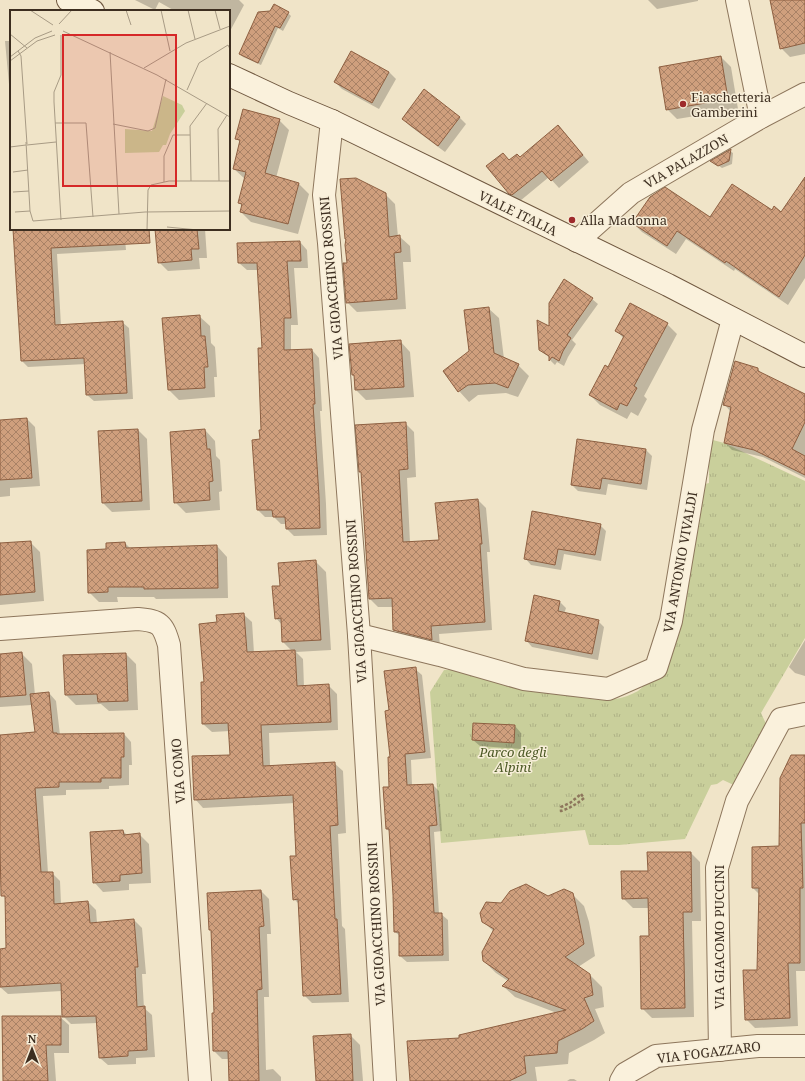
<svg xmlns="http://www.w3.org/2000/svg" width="805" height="1081" viewBox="0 0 805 1081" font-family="'Noto Serif',serif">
<defs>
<pattern id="grass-tufts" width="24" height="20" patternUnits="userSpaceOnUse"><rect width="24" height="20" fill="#c9cf9b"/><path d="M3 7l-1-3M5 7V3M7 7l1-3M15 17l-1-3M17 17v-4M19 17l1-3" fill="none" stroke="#aeb285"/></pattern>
<pattern id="building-cross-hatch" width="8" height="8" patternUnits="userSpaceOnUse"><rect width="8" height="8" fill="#cf9f7d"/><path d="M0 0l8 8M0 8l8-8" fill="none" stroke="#a98266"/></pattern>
</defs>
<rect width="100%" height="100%" fill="#f0e4c8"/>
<path fill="url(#grass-tufts)" d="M 706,439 L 713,440 L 724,443 L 805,481 L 805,638 L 761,713 L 767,726 L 738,787 L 723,780 L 717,784 L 711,785 L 685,839 L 619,845 L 589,845 L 585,830 L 441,843 L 430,692 L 444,670 C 479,669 519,682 554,691 C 574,696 594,702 615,699 C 622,698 631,695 638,691 C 643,687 648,681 654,677 L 694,487 L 709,483 L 709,455 Z"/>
<g fill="#0003">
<polygon points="135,0 239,0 244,5 229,33 229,11 175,11 159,2 155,10"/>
<polygon points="648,0 698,0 698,1 657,9"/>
<polygon points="770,0 805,0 805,54 790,57 781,48"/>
<polygon points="288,13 291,16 283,31 278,28 261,65 243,57 240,54"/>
<polygon points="5,41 11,41 11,106"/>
<polygon points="721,57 731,67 738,109 677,119 667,109"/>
<polygon points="389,72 396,79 379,109 342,89 335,82"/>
<polygon points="459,117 466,124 445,152 410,126 403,119"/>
<polygon points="279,120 289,130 276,178 299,184 309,194 298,234 251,222 241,212 243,206 239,203 245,179 234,169 241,143 236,138"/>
<polygon points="565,133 589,162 559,188 549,177 520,201 517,200 510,193 510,161 520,158"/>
<polygon points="730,151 733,153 732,164 722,168 712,161"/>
<polygon points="805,179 805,278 788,305 735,269 734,271 686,239 676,254 642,232 633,223 711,218 772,211 782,214"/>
<polygon points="385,194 395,204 398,237 400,237 410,246 411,262 403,262 406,309 357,312 347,302 347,239"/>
<polygon points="14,229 124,229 126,250 57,254 61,326 122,322 129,328 133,399 94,401 87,395 86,364 28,367 22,361"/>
<polygon points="156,229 205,229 207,258 199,258 200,269 168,271 159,262"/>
<polygon points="300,242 307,250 308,268 294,268 298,325 291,325 291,351 312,350 319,358 322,411 320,411 326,504 327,535 294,536 287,529 286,524 281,524 274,517 265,517 258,510 262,431 264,349 259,270 247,270 239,263"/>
<polygon points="592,299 598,304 572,340 576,344 568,357 564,366 557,362 555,365 550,360 550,358 546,355 540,350 550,328"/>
<polygon points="488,308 499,318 504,359 518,365 529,376 518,397 506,393 478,395 469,402 459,391 444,371 470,351"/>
<polygon points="199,316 210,326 211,343 215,347 217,377 214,377 215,397 179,400 169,390"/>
<polygon points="667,324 677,334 644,396 647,399 638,416 631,412 627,419 600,405 590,395 608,368 624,339 616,330"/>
<polygon points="400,341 410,352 414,397 366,400 356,390 355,377 353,375"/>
<polygon points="758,369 763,375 805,395 805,478 763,457 732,450 725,443 731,412 724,404"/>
<polygon points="27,419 35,427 40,486 10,488 10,496 0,497 0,421"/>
<polygon points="405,423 414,432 416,477 407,478 410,543 440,540 478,500 486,508 490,552 487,552 492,630 439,634 440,647 403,638 394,629 393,607 378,607 370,599 362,473 360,471"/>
<polygon points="138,430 147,439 150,510 112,512 103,503"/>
<polygon points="205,430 215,441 216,456 220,460 222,491 219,492 220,510 186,513 175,502"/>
<polygon points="578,440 646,450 652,456 647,490 608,484 606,495 578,491 572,485"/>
<polygon points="600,525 606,531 601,561 564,554 561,570 531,565 525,558"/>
<polygon points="0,542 2,544 30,542 40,552 44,601 0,605"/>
<polygon points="125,543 130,548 217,546 227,557 228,598 156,599 154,597 117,597 118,602 99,602 89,592 107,550"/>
<polygon points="315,561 326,572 331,650 296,652 303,659 304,687 328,685 337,694 338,730 269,733 270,766 334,763 343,771 346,833 338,834 342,926 345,929 349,1002 312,1003 304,995 300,905 294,899 297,857 295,803 203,808 195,799 231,756 230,731 212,732 203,724 205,683 218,623 243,614 252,622 254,653 292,651 283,642 282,625 276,618 281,587"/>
<polygon points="559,601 566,608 564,614 598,621 604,627 598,660 532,647 526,640"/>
<polygon points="805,640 805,676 795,673 789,667"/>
<polygon points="22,654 32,664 35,695 49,693 56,701 60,735 124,734 131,742 132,765 129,765 129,785 109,786 109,789 66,790 66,795 43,796 48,873 52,873 60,881 61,904 88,902 96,910 97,923 134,920 142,928 146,974 142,974 144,1008 152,1015 155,1057 136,1058 136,1064 108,1065 100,1058 98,1023 71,1024 63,1016 62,991 8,994 0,987 0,950 7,949 6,898 2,895 0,854 0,736 36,733 32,705 0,707 0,655"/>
<polygon points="126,654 136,664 138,710 109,711 101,704 76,705 66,695"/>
<polygon points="415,669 422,675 431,758 411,760 412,786 433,785 439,791 442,831 434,832 439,914 441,914 448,920 449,961 407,962 400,956 400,936 395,932 390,832 387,829 390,788 390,711"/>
<polygon points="515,726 521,733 521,749 480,746 473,740"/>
<polygon points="805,756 805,971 796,971 798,1026 755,1028 746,1019 758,971 759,894 753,888 780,847"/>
<polygon points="123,831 127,835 139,834 149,844 151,883 129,884 129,890 103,892 94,882"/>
<polygon points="691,853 700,862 701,921 692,921 694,1017 652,1018 642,1008 650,937 649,908 633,908 623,898 649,872"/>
<polygon points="261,891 269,899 271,934 267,934 269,997 264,997 266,1070 273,1069 281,1077 281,1081 230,1081 229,1059 222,1059 214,1051 215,1014 212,931 210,929"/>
<polygon points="572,894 584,906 589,922 595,956 578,967 590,975 602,987 604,1007 595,1009 605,1033 594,1040 569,1053 568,1064 535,1067 537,1081 411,1081 460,1039 557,1013 515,997 503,986 508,981 496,973 484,961 494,932 483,921 501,904"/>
<polygon points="60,1017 69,1025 69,1053 54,1053 56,1081 4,1081"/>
<polygon points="350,1035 360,1045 363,1081 317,1081"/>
<polygon points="570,1079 574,1079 577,1081 567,1081"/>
</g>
<g fill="url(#building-cross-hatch)" stroke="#8d5f41">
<polygon points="770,0 805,0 805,43 780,49"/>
<polygon points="274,4 289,12 280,28 275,26 258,63 239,54 258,12 270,11"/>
<polygon points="351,51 389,72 372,103 334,82"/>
<polygon points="721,56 728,99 666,110 659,67"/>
<polygon points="424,89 460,117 438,146 402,119"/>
<polygon points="243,109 280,119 265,173 299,183 288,224 240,212 242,204 238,203 246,172 233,169 240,140 235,139"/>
<polygon points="558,125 583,155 551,181 542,171 512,195 509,194 486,166 503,153 509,160 517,154 520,157"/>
<polygon points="731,149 729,161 718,166 710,161"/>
<polygon points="805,177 805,255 779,297 726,261 725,263 677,231 667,246 632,223 650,197 665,187 710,217 732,184 772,210 774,206 781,212"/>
<polygon points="356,178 386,193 389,237 400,235 401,252 394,253 397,299 346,303 343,263 347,263 345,245 346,239 345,239 340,179"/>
<polygon points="13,229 149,229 150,243 51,248 55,325 123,321 127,393 86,395 84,358 21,361"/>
<polygon points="155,229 197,229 199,249 191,249 192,260 158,263"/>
<polygon points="300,241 301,261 287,261 291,318 284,318 284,350 312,349 315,404 313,404 319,496 320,528 286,529 285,517 273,517 272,510 257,510 252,440 260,439 259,430 261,430 258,348 262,348 257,263 238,263 237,243"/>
<polygon points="564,279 593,298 567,335 571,338 563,351 559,361 552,357 549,361 549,356 539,350 537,320 549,326 549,303"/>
<polygon points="630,303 668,323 634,386 637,388 627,406 620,403 617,410 589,395 605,365 608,367 624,336 615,331"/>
<polygon points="489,307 494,353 519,364 508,388 495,383 468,385 458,392 443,371 469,351 464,310"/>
<polygon points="200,315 201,336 205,336 208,367 204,367 205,388 168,390 162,318"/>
<polygon points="401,340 404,387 355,390 354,375 352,375 349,344"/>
<polygon points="735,361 758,368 758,371 805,394 805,422 792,449 805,456 805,475 754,450 724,443 731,407 723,405"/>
<polygon points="27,418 32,478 0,480 0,420"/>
<polygon points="406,422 408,469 399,470 403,542 439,540 435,503 478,499 482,544 480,544 485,622 431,626 432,640 393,630 392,598 369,599 361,472 359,472 355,425"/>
<polygon points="138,429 142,501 102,503 98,431"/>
<polygon points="205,429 207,449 210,449 213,481 209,482 210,500 174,503 170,432"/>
<polygon points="577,439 646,449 641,484 602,478 600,489 571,485"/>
<polygon points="532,511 601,524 595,555 558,549 555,565 524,559"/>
<polygon points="31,541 35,592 0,595 0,543"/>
<polygon points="125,542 126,548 217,545 218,588 144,589 144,587 108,587 108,592 88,593 87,550 106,549 106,543"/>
<polygon points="316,560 321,640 282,642 281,618 275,619 272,586 280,586 278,563"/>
<polygon points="534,595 560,601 558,611 599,620 592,654 525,641"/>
<polygon points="244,613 247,652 295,650 297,686 329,684 331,722 261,725 263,766 335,762 338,825 330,826 335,919 337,919 341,994 303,996 298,899 293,900 290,856 296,856 293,795 194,800 192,756 230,755 228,723 202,724 201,682 204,682 199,624 217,622 216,615"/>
<polygon points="22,652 26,695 0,697 0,654"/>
<polygon points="126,653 128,701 98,702 97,694 65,695 63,655"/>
<polygon points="416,667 425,752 405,754 407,785 433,784 437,825 429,826 434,913 442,913 443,955 399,956 399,932 394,932 393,895 389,829 386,829 383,787 389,787 388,757 390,757 385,711 389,710 384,671"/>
<polygon points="49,692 53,733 57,733 57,734 124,733 124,757 121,757 121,778 101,778 101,782 59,782 59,787 35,788 41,872 53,872 54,904 88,901 90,923 134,919 138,967 135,967 137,1007 145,1006 147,1050 128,1051 128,1056 99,1058 96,1016 62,1017 61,983 0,987 0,949 6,948 5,896 1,896 0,846 0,735 35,732 30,694"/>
<polygon points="473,723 515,725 514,743 472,740"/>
<polygon points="791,755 805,755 805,823 801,823 803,888 800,888 800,963 788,963 790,1018 745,1020 743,970 757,970 759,888 752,888 752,847 779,846 780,778"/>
<polygon points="123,830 124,835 140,833 142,873 120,875 120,881 93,883 90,832"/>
<polygon points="647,852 691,852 692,912 683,912 685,1008 641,1009 640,936 649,936 648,898 622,899 621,871 648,871"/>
<polygon points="526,884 548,896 564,889 573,893 577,910 584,944 565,957 590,974 593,995 584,998 594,1021 582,1029 558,1041 557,1053 524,1056 526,1073 509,1081 410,1081 407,1041 459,1038 459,1035 566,1010 502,986 509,979 483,961 482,952 494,929 482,922 480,913 486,902 501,903 510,891"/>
<polygon points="261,890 264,926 259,927 262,989 257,990 259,1081 229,1081 228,1051 213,1051 212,1013 214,1013 211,930 209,930 207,893"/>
<polygon points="2,1016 61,1016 61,1045 46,1045 48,1081 3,1081"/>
<polygon points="351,1034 353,1081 316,1081 313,1036"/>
</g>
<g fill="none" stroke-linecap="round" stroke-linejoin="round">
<defs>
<g id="minor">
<polyline points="737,0 761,117"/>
<polyline points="332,121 324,195 329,243 359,635 385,1081"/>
<polyline points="577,241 631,193 761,117 805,94"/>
<path d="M 0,629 L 138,619 C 160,621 163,624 169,645 L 200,1081"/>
<polyline points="359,635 440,655 524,679 608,689 656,668 671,621 703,430 733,319"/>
<polyline points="720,1050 717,868 737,801 781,719 805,714"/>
<polyline points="621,1081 625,1074 656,1056 758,1046 805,1046"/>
</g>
<g id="secondary">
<polyline points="68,0 93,11"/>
<polyline points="229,75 289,103 332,121 668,285 805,356"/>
</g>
</defs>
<use href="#minor" stroke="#8d765c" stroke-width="24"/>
<use href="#secondary" stroke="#6f573f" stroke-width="24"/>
<path stroke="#8d765c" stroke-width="2.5" stroke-dasharray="3 2" stroke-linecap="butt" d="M 581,794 L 584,798 C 577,804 570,808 561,811 L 561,807 L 570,803 Z"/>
<use href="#minor" stroke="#faf1dc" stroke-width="22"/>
<use href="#secondary" stroke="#faf1dc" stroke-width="22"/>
</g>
<g fill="#9e2a2b" stroke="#f7eed8" stroke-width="1.5">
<circle cx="683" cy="104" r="4"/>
<circle cx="572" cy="220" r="4"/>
</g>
<g text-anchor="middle" stroke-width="3" stroke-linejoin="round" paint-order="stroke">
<g font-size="13" fill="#3d2e20" stroke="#f7eed8" text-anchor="start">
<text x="691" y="102">Fiaschetteria<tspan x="691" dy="15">Gamberini</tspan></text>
<text x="580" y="225">Alla Madonna</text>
</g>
<g font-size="13" fill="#3d2e20" stroke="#f7eed8">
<text transform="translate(686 161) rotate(-30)" y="5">VIA PALAZZON</text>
<text transform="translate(518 213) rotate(26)" y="5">VIALE ITALIA</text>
<text transform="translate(331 278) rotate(-95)" y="5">VIA GIOACCHINO ROSSINI</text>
<text transform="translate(680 562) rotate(-80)" y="5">VIA ANTONIO VIVALDI</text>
<text transform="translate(356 601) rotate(-94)" y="5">VIA GIOACCHINO ROSSINI</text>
<text transform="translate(178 771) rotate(-94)" y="5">VIA COMO</text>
<text transform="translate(376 924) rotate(-93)" y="5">VIA GIOACCHINO ROSSINI</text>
<text transform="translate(719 937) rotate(-90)" y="5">VIA GIACOMO PUCCINI</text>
<text transform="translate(709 1052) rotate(-7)" y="5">VIA FOGAZZARO</text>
</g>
<g font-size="13" font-style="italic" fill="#4d5a26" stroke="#f7eed8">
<text x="513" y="757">Parco degli<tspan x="513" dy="15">Alpini</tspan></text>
</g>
</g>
<g transform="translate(10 10)">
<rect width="220" height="220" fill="#f0e4c8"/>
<path d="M 153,86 L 172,95 L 175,101 L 160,124 L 156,135 L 153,135 L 149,142 L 115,143 L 115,119 L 142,121 Z" fill="#c9cf9b"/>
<path fill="none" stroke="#a89b85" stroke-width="1" d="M 20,0 L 43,15M 116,0 L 121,15M 151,0 L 160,41M 178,0 L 185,29M 205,0 L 210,19M 49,14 L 62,0M 53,21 L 147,65 L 220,107M 0,24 L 17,38M 51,25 L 51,65 L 44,82 L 44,92 L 51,210M 8,41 L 11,46 L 17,134M 100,42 L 109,204M 0,47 L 25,28 L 42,21M 0,51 L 27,31 L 45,25M 134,58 L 176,33 L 220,16M 177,80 L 189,53 L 218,35 L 220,39M 45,113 L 76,113 L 83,207M 103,114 L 138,121 L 145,118 L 156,69M 16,132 L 20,201 L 23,211 L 135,202 L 220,201M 17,135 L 46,132M 0,137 L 16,135M 3,162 L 18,160M 181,171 L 180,116 L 197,93M 209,171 L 208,119 L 217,105M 154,172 L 154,146 L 163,125 L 180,125M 3,182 L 19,181M 5,202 L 20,201M 157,217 L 188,220M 137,220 L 138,180 L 141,175 L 159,171 L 220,171"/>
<path fill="#d62828" fill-opacity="0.15" stroke="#d62828" stroke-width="2" d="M 53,25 L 166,25 L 166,176 L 53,176 Z"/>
<rect width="220" height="220" fill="none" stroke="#3d2e20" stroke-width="2"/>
</g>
<g transform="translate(32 1049)" stroke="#f7eed8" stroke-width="3" paint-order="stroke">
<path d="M0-3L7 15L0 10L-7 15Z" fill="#3d2e20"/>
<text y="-6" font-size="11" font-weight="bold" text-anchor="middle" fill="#3d2e20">N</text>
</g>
</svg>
